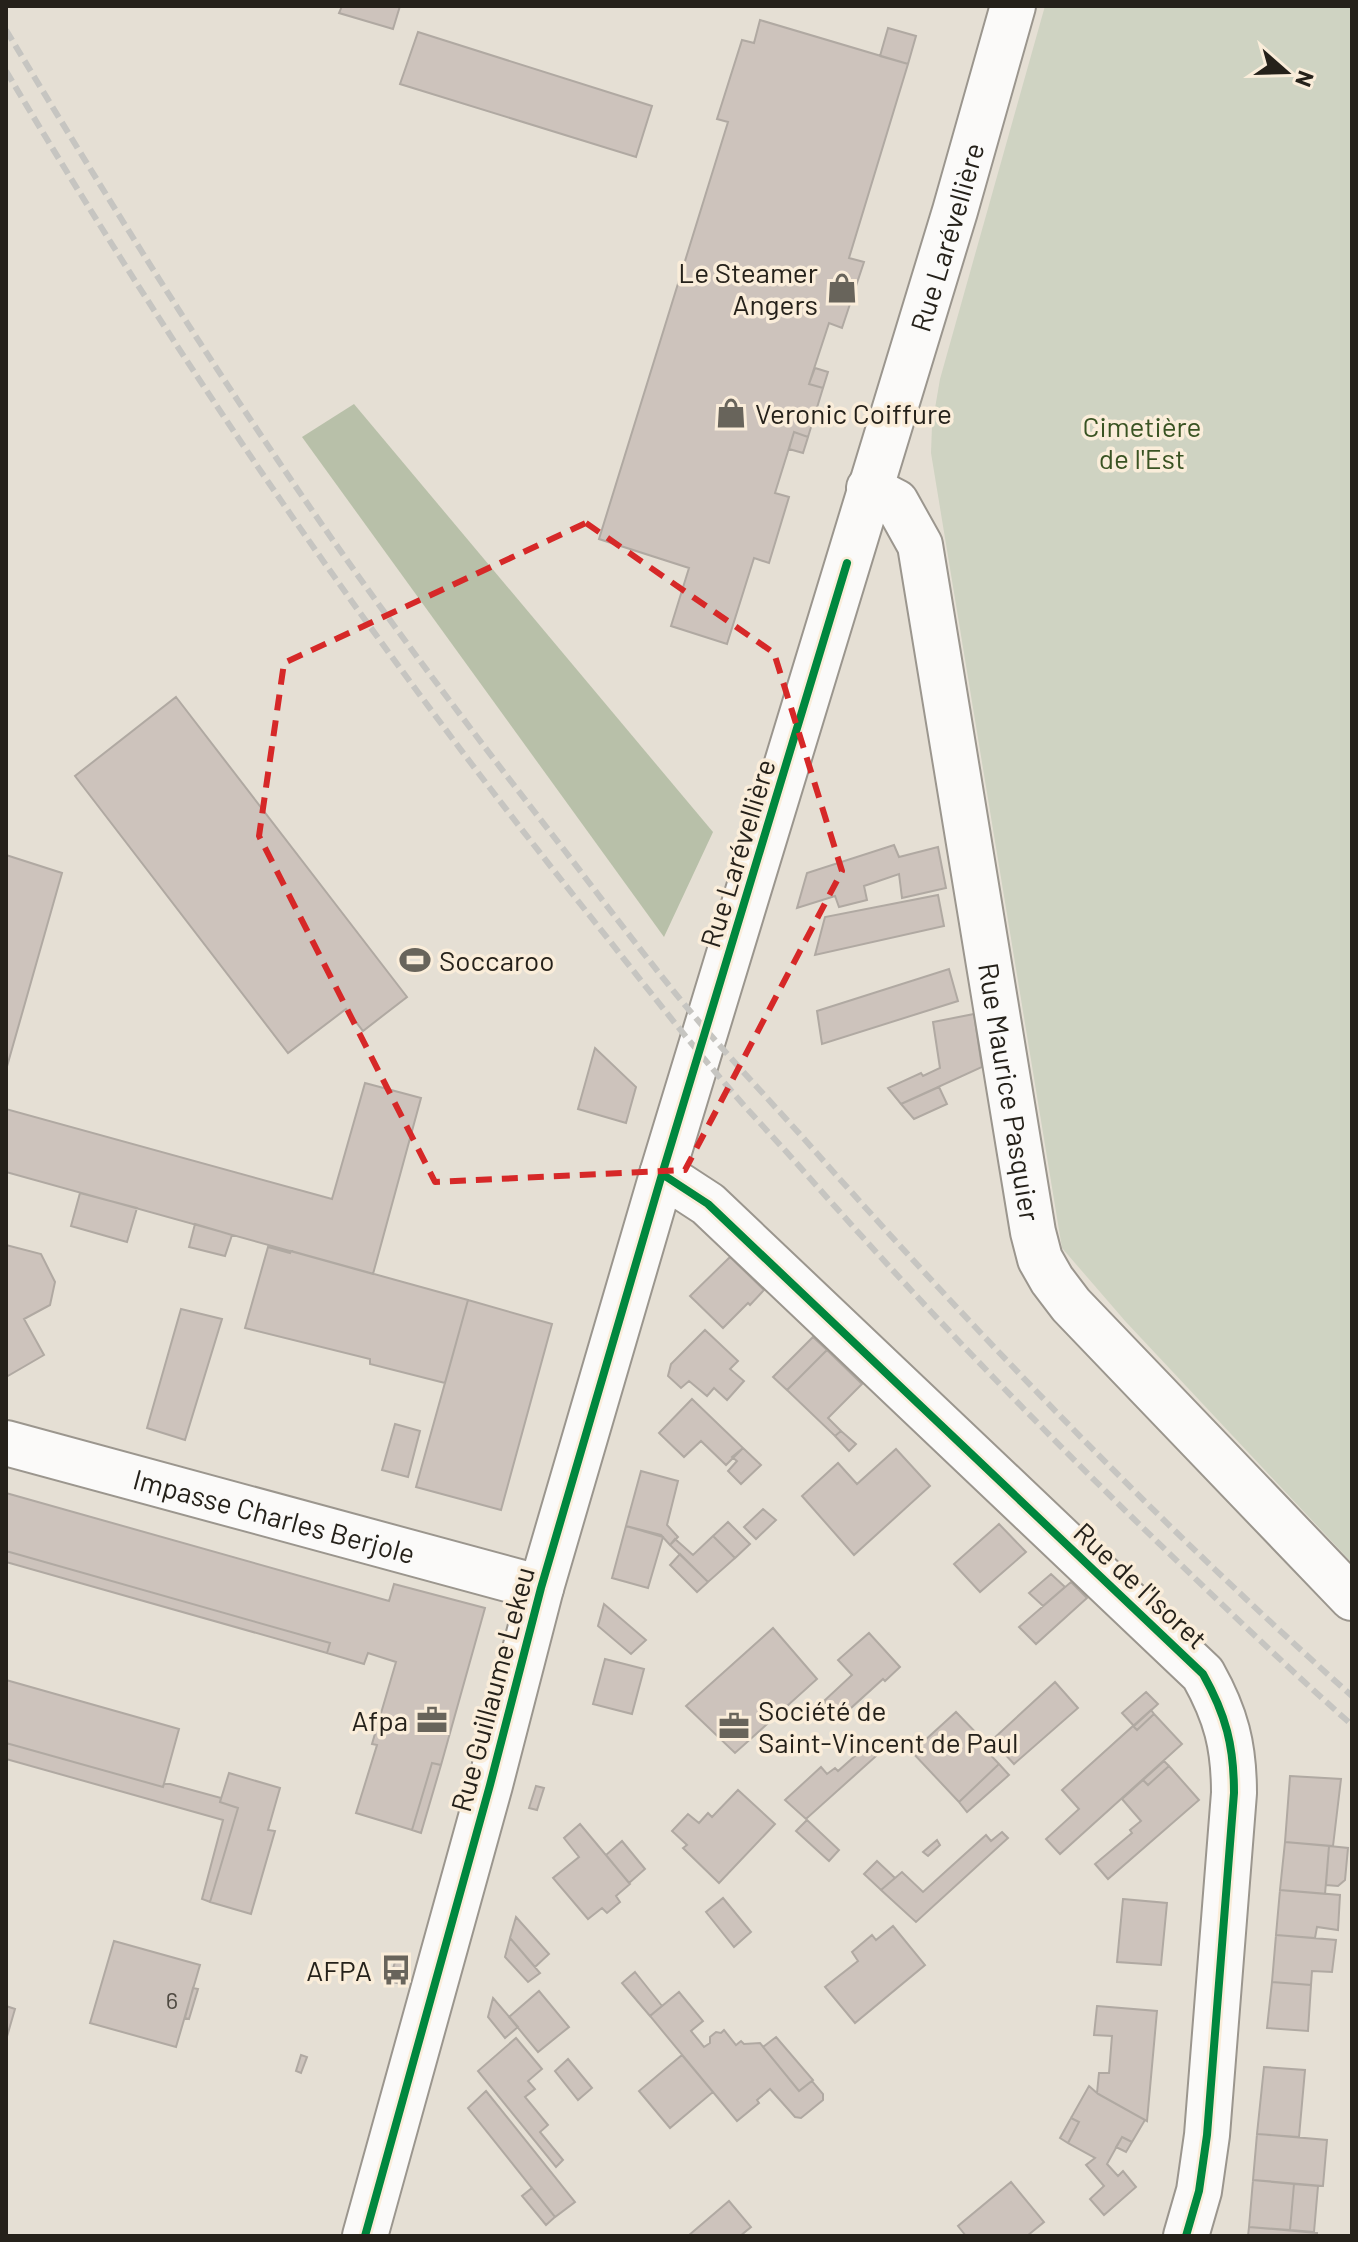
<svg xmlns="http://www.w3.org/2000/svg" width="1358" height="2242" viewBox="0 0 1358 2242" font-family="Barlow,sans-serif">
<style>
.green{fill:#cfd3c2}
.forest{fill:#b8c0a9}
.building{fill:#cdc3bc;stroke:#b0a9a2;stroke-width:2}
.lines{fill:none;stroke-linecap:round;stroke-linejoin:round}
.minor-casing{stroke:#9b968e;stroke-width:48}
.minor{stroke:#fbfaf9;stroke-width:44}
.rail{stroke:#c6c5c1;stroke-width:6;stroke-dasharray:12 6;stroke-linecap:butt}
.cycleway-casing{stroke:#faedda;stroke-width:13}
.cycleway{stroke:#00873e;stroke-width:8}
.marked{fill:none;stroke:#d62828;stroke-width:6;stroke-dasharray:16 10;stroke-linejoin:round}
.labels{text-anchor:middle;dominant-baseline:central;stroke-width:7;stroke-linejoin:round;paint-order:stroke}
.number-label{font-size:24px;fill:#4f4a42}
.street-label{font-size:28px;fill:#25211a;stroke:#faedda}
.poi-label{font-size:28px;fill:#25211a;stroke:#faedda;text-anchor:end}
.park-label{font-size:28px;fill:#395322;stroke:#faedda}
</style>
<rect width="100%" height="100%" fill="#e5dfd4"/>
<!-- green -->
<path class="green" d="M1045,6H1352V1563L1126,1322L1062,1248L931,453L932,426L940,379Z"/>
<!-- forest -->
<path class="forest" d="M354,404L713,832L664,937L302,437Z"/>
<!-- building -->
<path class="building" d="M342,6H400L393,29L339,13Z
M760,20L908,64L849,258L864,262L842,328L829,323L809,384L823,388L808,437L794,432L775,493L789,497L769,563L754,558L727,644L671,626L689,568L599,539L728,122L717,119L742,40L754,43Z
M888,28L916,36L908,64L880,56Z
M418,32L652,106L636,157L400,84Z
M815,368L828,372L823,388L809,384Z
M794,432L808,437L803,453L789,449Z
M176,697L407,997L363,1031L346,1009L288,1053L75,776Z
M894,845L899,857L938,847L946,888L902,898L899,874L864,886L867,900L839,907L835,896L797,908L807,873Z
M6,855L62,873L6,1070Z
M938,895L944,926L815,955L825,917Z
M949,969L958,1001L822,1044L817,1011Z
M974,1014L982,1067L901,1104L888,1088L921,1073L923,1076L940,1068L933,1022Z
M595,1048L636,1087L626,1123L578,1109Z
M365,1083L421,1098L373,1274L6,1172V1109L332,1199Z
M939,1087L947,1104L914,1119L901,1104Z
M80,1193L137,1208L127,1242L71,1226Z
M195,1224L232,1235L225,1256L189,1247Z
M6,1245L41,1254L55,1282L50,1305L24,1319L44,1355L6,1377Z
M268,1247L290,1253L291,1251L468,1300L445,1383L370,1364V1359L245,1328Z
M730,1257L764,1290L750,1305L748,1303L723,1328L690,1296Z
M468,1300L552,1324L501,1510L416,1487Z
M181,1309L222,1319L185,1440L147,1428Z
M705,1330L738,1361L730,1369L744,1381L727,1400L714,1388L707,1396L689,1381L681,1388L668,1376L671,1364Z
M813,1337L827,1350L787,1390L773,1377Z
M827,1350L862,1384L828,1418L841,1431L835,1436L787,1390Z
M692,1399L743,1448L726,1465L701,1441L684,1457L659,1433Z
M395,1424L420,1431L408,1477L382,1470Z
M841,1431L856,1444L849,1451L835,1436Z
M743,1448L761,1465L741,1484L728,1471L737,1461L732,1457Z
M896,1449L930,1486L854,1555L802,1496L838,1463L857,1484Z
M641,1471L678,1481L667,1525L678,1537L670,1545L661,1535L626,1526Z
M6,1493L389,1601L394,1584L485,1608L441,1765L432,1763L412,1830L356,1813L377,1745L372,1744L396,1662L368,1653L364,1664L327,1653L330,1643L6,1551Z
M763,1509L776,1520L756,1539L744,1527Z
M728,1522L750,1544L735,1558L713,1536Z
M999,1524L1026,1552L980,1592L954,1564Z
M626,1526L663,1537L648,1588L612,1578Z
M713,1536L735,1558L708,1582L670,1545L675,1539L693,1555Z
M6,1551L330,1643L327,1653L6,1562Z
M680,1554L708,1582L697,1592L670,1565Z
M1051,1574L1065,1587L1043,1606L1029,1593Z
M1071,1582L1087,1598L1036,1644L1019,1627Z
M604,1604L646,1640L631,1654L598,1626Z
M773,1628L817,1679L735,1753L686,1706Z
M869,1633L900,1667L885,1681L883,1679L840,1718L824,1701L852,1675L838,1660Z
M605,1659L644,1669L632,1714L593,1704Z
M6,1680L179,1729L163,1787L6,1743Z
M1055,1682L1078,1708L1014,1764L992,1740Z
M1146,1692L1158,1704L1134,1726L1122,1713Z
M1151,1710L1154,1714L1137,1730L1133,1726Z
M956,1712L984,1741L981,1745L999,1764L959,1802L912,1752Z
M1154,1714L1182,1744L1060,1854L1046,1839L1079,1809L1062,1790L1133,1726L1137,1730Z
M875,1738L885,1748L806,1819L785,1800L821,1767L827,1774L835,1768L838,1771Z
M6,1743L163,1787L164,1784H170L221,1798L220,1802L238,1808L210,1902L202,1899L223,1820L6,1759Z
M1164,1761L1169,1766L1148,1785L1143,1780Z
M432,1763L441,1765L421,1833L412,1830Z
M999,1764L1009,1775L967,1812L959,1802Z
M1169,1766L1199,1800L1108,1879L1095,1864L1132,1833L1130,1830L1141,1821L1122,1799L1143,1780L1148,1785Z
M229,1773L280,1788L268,1830L275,1831L251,1914L210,1902L238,1808L220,1802Z
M1290,1776L1341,1779L1333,1846L1285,1842Z
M536,1786L544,1788L537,1810L529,1808Z
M738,1790L775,1824L719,1883L683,1848L687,1845L672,1831L688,1814L699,1823L708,1813L712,1817Z
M807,1820L839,1850L829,1861L796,1831Z
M580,1824L630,1884L616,1896L620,1902L607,1913L602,1908L588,1919L553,1878L579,1857L564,1838Z
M1002,1832L1008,1838L916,1922L881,1890L902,1872L923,1892L986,1835L991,1841Z
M937,1840L940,1845L928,1856L923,1852Z
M622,1841L645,1869L629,1883L606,1855Z
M1285,1842L1329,1846L1325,1894L1280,1890Z
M1329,1846L1348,1848L1345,1880L1338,1886L1326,1885Z
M877,1861L895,1878L881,1890L864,1874Z
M1280,1890L1340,1895L1338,1930L1317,1927L1315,1938L1276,1935Z
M723,1898L751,1932L734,1947L706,1912Z
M1123,1899L1167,1903L1161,1965L1117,1962Z
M516,1917L549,1954L535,1967L510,1938Z
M893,1926L925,1965L855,2023L825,1987L858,1961L852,1952L872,1935L876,1940Z
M1276,1935L1336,1940L1332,1972L1312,1971L1311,1985L1272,1982Z
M510,1938L540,1973L528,1982L505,1957Z
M114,1941L200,1965L176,2047L90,2023Z
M396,1959L404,1961L397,1983L389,1981Z
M635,1972L662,2006L650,2016L622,1983Z
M1272,1982L1311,1985L1308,2031L1267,2028Z
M193,1988L198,1989L189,2019L185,2018Z
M539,1991L569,2027L538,2052L509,2017Z
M679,1992L703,2021L691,2031L704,2047L710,2043V2037L716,2032L721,2033L724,2030L736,2045L741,2041L744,2044L760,2043L799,2091L812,2081L823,2094V2100L801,2118L795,2117L770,2089L757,2100L759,2103L737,2121L650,2016Z
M493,1998L518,2027L505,2038L488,2017Z
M6,2006L15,2009L6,2040Z
M1097,2006L1157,2011L1147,2121L1097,2093L1099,2073H1109L1112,2036L1094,2035Z
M776,2037L813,2080L799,2091L763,2047Z
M516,2038L542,2069L528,2081L535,2089L525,2097L548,2125L540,2132L563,2160L556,2167L478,2071Z
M301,2055L307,2057L301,2073L296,2071Z
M682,2055L713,2092L670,2128L639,2091Z
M568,2059L592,2088L578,2100L555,2071Z
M1264,2067L1305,2070L1299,2137L1257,2134Z
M1089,2086L1098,2094L1145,2120L1132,2142L1122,2137L1107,2164L1118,2176L1123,2171L1136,2187L1104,2215L1090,2199L1104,2186L1086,2165L1095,2158L1068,2143L1079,2122L1071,2118Z
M486,2091L575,2202L555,2217L468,2108Z
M1071,2118L1079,2122L1068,2143L1060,2138Z
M1257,2134L1327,2140L1323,2186L1253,2180Z
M1122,2137L1132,2142L1126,2152L1116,2147Z
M1253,2180L1294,2184L1290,2230L1249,2227Z
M1011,2182L1044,2222L1027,2236H966L958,2226Z
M1294,2184L1318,2186L1314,2232L1290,2230Z
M532,2188L555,2217L546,2225L522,2196Z
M729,2201L751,2227L740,2236H688Z
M1249,2227L1317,2233V2236H1248Z"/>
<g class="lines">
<!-- minor casing -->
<g class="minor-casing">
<g id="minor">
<path id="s1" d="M869,488L896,502L920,545L1033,1232L1040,1259L1052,1280L1071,1305L1352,1598"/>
<path d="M662,1174L708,1204L1203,1674C1226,1715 1234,1746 1234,1793L1207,2135L1199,2191L1186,2236"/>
<path id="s2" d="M6,1443L541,1588"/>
<path id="s3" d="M365,2236L490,1785L541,1588L663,1171L955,211L1013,6"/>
</g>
</g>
<!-- minor -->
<use href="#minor" class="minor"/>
<!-- rail -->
<path class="rail" d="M6,30C93,175 182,319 277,459C368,594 465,723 565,851C600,897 635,943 671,988C716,1044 766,1096 814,1150C983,1341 1161,1526 1352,1696
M6,71C181,366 372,643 586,911C633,970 679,1030 728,1087C751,1114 776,1140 800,1167C909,1291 1022,1410 1141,1526C1210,1593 1280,1661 1352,1725"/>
<!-- cycleway casing -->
<g class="cycleway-casing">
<path id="cycleway" d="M662,1174L708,1204L1203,1674C1226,1715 1234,1746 1234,1793L1207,2135L1199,2191L1186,2236
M365,2236L490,1785L541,1588L663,1171L847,563"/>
</g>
<!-- cycleway -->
<use href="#cycleway" class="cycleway"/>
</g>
<!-- marked area -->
<path class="marked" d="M586,523L774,653L842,871L685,1170L435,1182L259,836L284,663Z"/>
<!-- icons -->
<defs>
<g id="shop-bare" transform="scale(2.4)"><path d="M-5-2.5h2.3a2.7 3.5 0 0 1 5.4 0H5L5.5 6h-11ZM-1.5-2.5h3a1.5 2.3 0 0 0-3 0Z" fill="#68645b" stroke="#faedda" stroke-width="2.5" paint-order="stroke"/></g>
<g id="stadium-bare" transform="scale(2.4)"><path d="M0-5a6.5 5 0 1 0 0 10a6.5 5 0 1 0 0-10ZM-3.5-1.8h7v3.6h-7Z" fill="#68645b" stroke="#faedda" stroke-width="2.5" paint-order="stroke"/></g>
<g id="office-bare" transform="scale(2.4)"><path d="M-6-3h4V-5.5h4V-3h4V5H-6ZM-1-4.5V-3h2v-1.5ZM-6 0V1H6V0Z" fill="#68645b" stroke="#faedda" stroke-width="2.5" paint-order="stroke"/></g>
<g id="bus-bare" transform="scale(2.4)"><path d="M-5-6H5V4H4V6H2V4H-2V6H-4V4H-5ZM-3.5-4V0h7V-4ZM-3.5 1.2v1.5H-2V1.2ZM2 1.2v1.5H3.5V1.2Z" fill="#68645b" stroke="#faedda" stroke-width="2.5" paint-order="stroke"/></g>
</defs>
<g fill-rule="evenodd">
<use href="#shop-bare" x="842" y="288"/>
<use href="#shop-bare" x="731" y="413"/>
<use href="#stadium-bare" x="415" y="960"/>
<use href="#office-bare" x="432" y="1720"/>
<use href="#office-bare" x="734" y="1726"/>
<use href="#bus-bare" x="396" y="1970"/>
</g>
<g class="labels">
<!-- number labels -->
<g class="number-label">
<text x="172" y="1999">6</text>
</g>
<!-- street labels -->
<g class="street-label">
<text stroke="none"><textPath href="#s3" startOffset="2082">Rue Larévellière</textPath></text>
<text transform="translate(737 853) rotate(-73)">Rue Larévellière</text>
<text stroke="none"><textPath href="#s1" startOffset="634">Rue Maurice Pasquier</textPath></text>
<text stroke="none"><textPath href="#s2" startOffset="278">Impasse Charles Berjole</textPath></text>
<text transform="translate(1141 1585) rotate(43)">Rue de l'Isoret</text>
<text transform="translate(492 1689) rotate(-75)">Rue Guillaume Lekeu</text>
</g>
<!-- poi labels -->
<g class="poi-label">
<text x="818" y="272">Le Steamer<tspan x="818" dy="32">Angers</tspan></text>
<text x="755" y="413" text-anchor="start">Veronic Coiffure</text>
<text x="439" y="960" text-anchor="start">Soccaroo</text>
<text x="758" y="1710" text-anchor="start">Société de<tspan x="758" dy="32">Saint-Vincent de Paul</tspan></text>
<text x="408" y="1720">Afpa</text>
<text x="372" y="1970">AFPA</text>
</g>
<!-- park labels -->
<g class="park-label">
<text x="1142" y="426">Cimetière<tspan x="1142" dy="32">de l'Est</tspan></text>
</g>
</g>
<!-- border -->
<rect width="1358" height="2242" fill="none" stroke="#25211a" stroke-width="16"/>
<!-- north arrow -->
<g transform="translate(1286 72) rotate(110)" stroke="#faedda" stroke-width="6" paint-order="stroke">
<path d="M0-6L14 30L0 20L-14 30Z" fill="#25211a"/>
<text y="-12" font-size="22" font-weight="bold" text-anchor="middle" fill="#25211a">N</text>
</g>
</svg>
